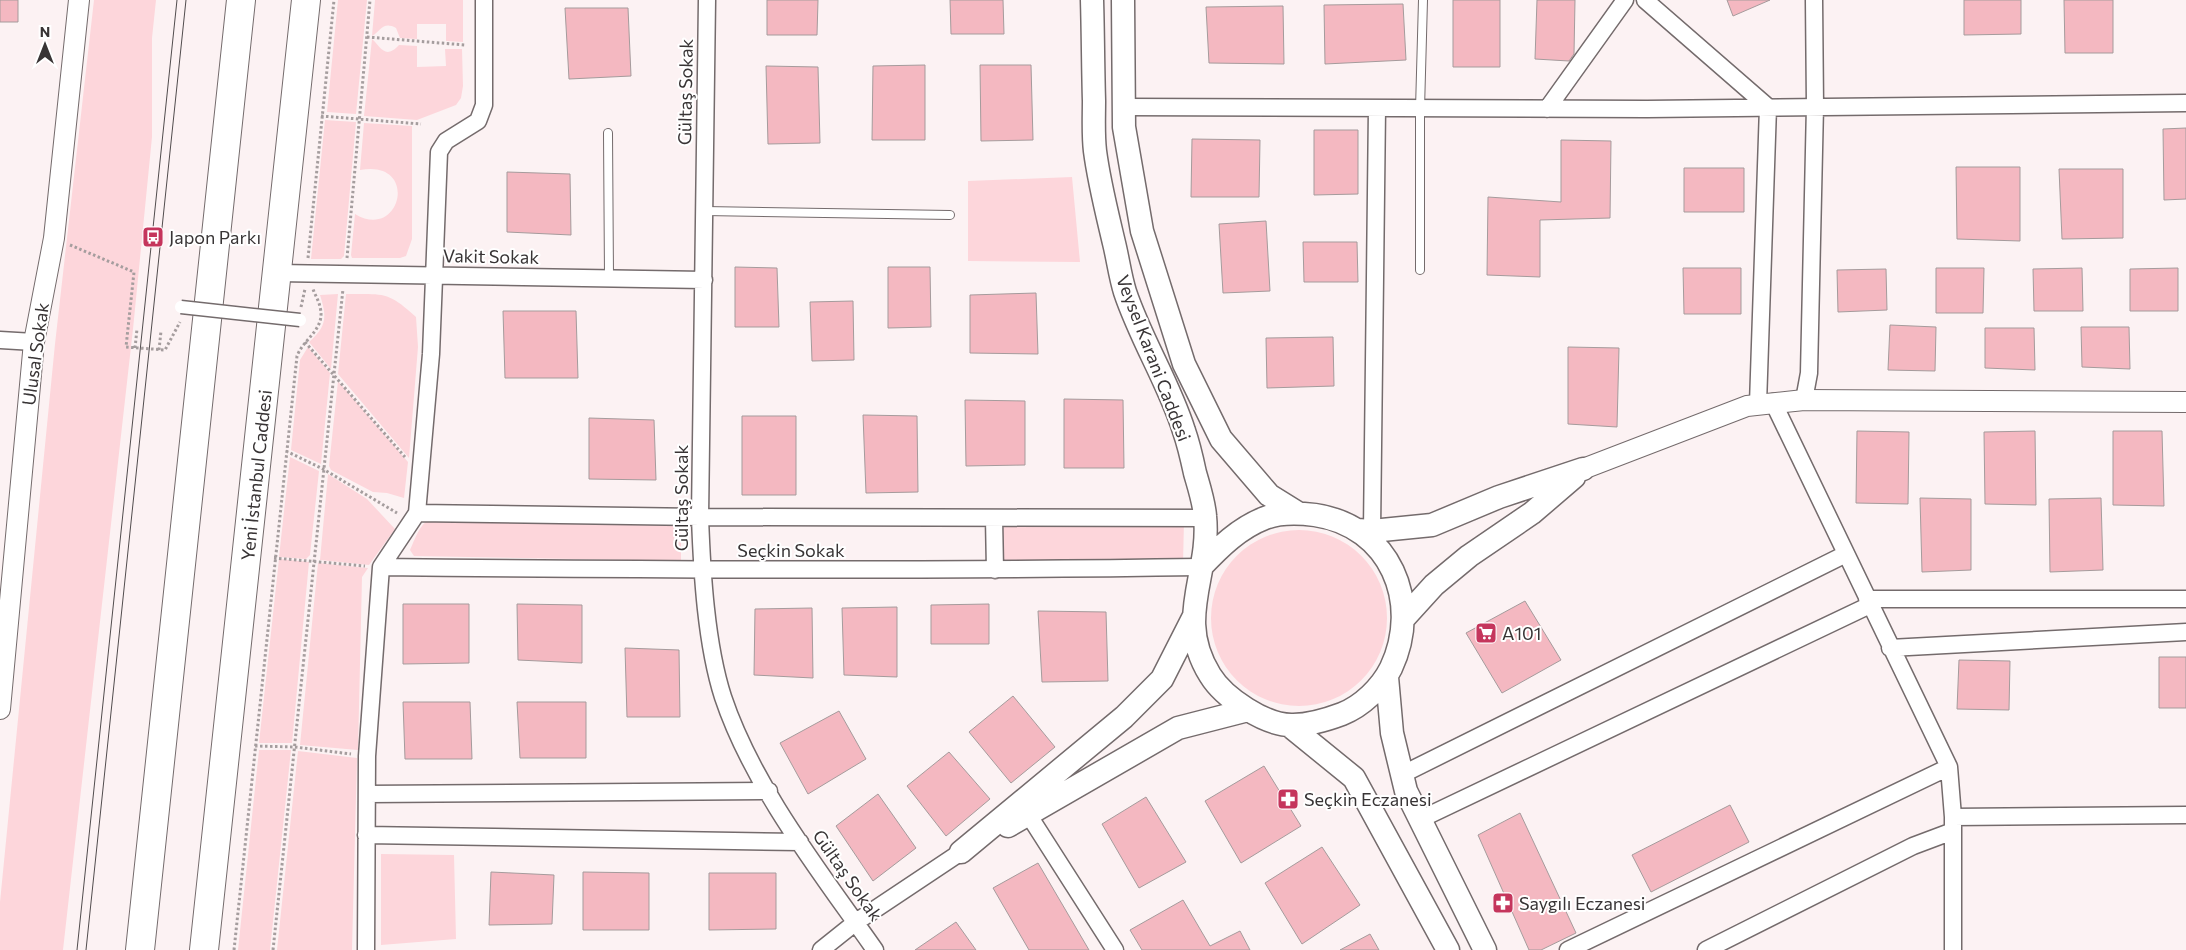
<svg xmlns="http://www.w3.org/2000/svg" width="2186" height="950" viewBox="0 0 2186 950" font-family="Commissioner,sans-serif">
<style>
.green{fill:#fdd6db}
.building{fill:#f4b8c1;stroke:#a59b9c}
.lines{fill:none;stroke-linecap:round;stroke-linejoin:round}
.service-casing{stroke:#746b6c;stroke-width:10}
.minor-casing{stroke:#746b6c;stroke-width:19}
.tertiary-casing{stroke:#746b6c;stroke-width:22}
.secondary-casing{stroke:#746b6c;stroke-width:25}
.trunk-casing{stroke:#746b6c;stroke-width:30}
.path{stroke:#a59d9e;stroke-width:3;stroke-dasharray:2.5 2.5;stroke-linecap:butt}
.service{stroke:#fff;stroke-width:8}
.minor{stroke:#fff;stroke-width:16}
.tertiary{stroke:#fff;stroke-width:20}
.secondary{stroke:#fff;stroke-width:22}
.trunk{stroke:#fff;stroke-width:28}
.tram{stroke:#514c4d;stroke-width:1}
.pedestrian-bridge-casing{stroke:#746b6c;stroke-width:15;stroke-linecap:butt}
.pedestrian-bridge{stroke:#fff;stroke-width:12}
.labels{text-anchor:middle;dominant-baseline:central;stroke-width:4;stroke-linejoin:round;paint-order:stroke}
.street-label{font-size:18px;fill:#383435;stroke:#fff}
.poi-label{font-size:18px;fill:#383435;stroke:#fff;text-anchor:start}
</style>
<rect width="100%" height="100%" fill="#fcf2f3"/>
<!-- green -->
<path class="green" d="M94,0H156L152,38V137L133,329L63,950H0V902L55,344Z
M338,0H367L356,114L327,112Z
M375,0H463V42L446,41V24H417V39L400,38L396,28C383,21 381,31 372,36Z
M372,39C381,47 385,60 399,45L417,46V67L446,66L445,49H462L463,86L461,98L456,105L417,120L364,116Z
M325,120L356,122L344,256L341,259H311Z
M364,123L412,126V239L406,256L400,258H352L351,255L355,214C401,242 420,159 360,170Z
M1072,177L1080,262L968,261V181Z
M338,294L331,369L309,342C327,326 327,317 320,295Z
M346,294C384,294 388,291 416,317L418,347L409,458L338,374Z
M308,347L330,373L321,464L291,450L300,360Z
M338,381L408,462L404,498L387,493L373,492L331,470L329,466Z
M290,457L319,471L310,555L306,559L279,557Z
M328,474L367,499L395,529L369,565L320,560Z
M430,519L681,521V561L414,556L410,550C415,539 419,525 430,519Z
M1184,521L1183,564L1003,562V523Z
M1211 618a88 88 0 1 1 176 0a88 88 0 1 1-176 0Z
M279,559L309,562L292,743H259Z
M318,563L368,568L362,577L358,750L300,745Z
M259,750H291L270,950H238Z
M298,751L357,758L352,950H277Z
M381,854L454,855L456,939L381,945Z"/>
<!-- building -->
<path class="building" d="M0,0H18V22H0Z
M767,0H818L817,35H767Z
M950,0H1003L1004,34H951Z
M1453,0H1500V67H1453Z
M1537,0H1575L1574,54L1569,61L1535,59Z
M1727,0H1770L1733,16Z
M1964,0H2021V34L1964,35Z
M2064,0H2113V53H2065Z
M1403,4L1406,60L1325,64L1324,5Z
M1283,6L1284,64L1209,63L1206,7Z
M565,8H628L631,76L569,79Z
M925,65V140H872L873,66Z
M980,65H1031L1033,140L981,141Z
M766,66L818,67L820,143L768,144Z
M2186,128V199L2164,200L2163,129Z
M1314,130H1358V194L1314,195Z
M1192,139L1260,140L1259,197H1191Z
M1561,140L1611,141L1610,218L1540,220V277L1487,275L1488,197L1561,202Z
M1956,167H2020V241L1957,239Z
M1684,168H1744V212H1684Z
M2059,169H2123V238L2062,239Z
M507,172L570,174L571,235L507,232Z
M1266,221L1270,291L1223,293L1219,224Z
M1303,242H1357L1358,282H1304Z
M735,267L777,268L779,327H735Z
M888,267H930L931,327L888,328Z
M1683,268H1741V314H1684Z
M1936,268H1984L1983,313H1936Z
M2082,268L2083,311H2034L2033,269Z
M2178,268V311H2130V269Z
M1886,269L1887,310L1838,312L1837,270Z
M1036,293L1038,354L970,353V295Z
M853,301L854,360L812,361L810,302Z
M503,311H576L578,378H505Z
M1890,325L1936,327L1935,371L1888,370Z
M2081,327H2129L2130,369L2082,367Z
M1985,328H2034L2035,370L1985,368Z
M1333,337L1334,386L1267,388L1266,338Z
M1568,347L1619,348L1617,427L1568,424Z
M1064,399L1123,400L1124,468H1064Z
M965,400L1025,401V465L966,466Z
M863,415L917,416L918,492L866,493Z
M742,416H796V495H742Z
M589,418L654,420L656,480L589,479Z
M1857,431L1909,432L1908,504L1856,503Z
M2035,431L2036,505L1985,504L1984,432Z
M2113,431H2162L2164,506L2113,505Z
M1920,498L1971,499V570L1922,572Z
M2101,498L2103,570L2050,572L2049,499Z
M1525,601L1561,660L1502,693L1466,633Z
M403,604H469V663L403,664Z
M517,604L582,605V663L518,660Z
M989,604V644H931V605Z
M897,607V677L844,675L842,608Z
M812,608L813,678L754,675L755,609Z
M1038,611L1106,612L1108,681L1042,682Z
M625,648L679,650L680,717H627Z
M2159,657H2186V708H2159Z
M1959,660L2010,661L2009,710L1957,709Z
M1013,696L1055,747L1011,783L969,732Z
M403,702H470L472,759H405Z
M517,702H586V758H520Z
M839,711L866,759L808,794L780,743Z
M949,752L990,799L946,836L907,786Z
M1264,766L1301,826L1241,863L1205,801Z
M878,794L916,848L873,881L836,826Z
M1146,797L1186,862L1139,888L1102,824Z
M1730,805L1749,842L1651,892L1632,855Z
M1520,813L1576,933L1541,950H1529L1478,835Z
M1322,847L1360,905L1302,944L1265,883Z
M1038,863L1089,950H1029L993,888Z
M491,872L554,875L552,924L489,925Z
M583,872L649,873V930H583Z
M709,873H776V929L709,930Z
M1183,900L1210,946L1240,931L1250,950H1142L1130,930Z
M956,922L976,950H915Z
M1370,934L1379,950H1340Z"/>
<g class="lines">
<!-- service casing -->
<g class="service-casing">
<path id="service" d="M608,133L609,277
M704,211L950,215
M1420,270V109L1423,0"/>
</g>
<!-- minor casing -->
<g class="minor-casing">
<path id="minor" d="M707,0L700,517C702,573 706,644 723,697C753,787 821,873 875,950
M1645,0L1768,107L1758,404
M1124,107L1647,109L2186,103
M1547,109L1625,0
M278,273L704,280
M0,340L34,342
M1804,400L1809,373L1815,106L1814,0
M1773,402L1949,767L1953,817V950
M417,513L700,517L1206,518
M994,518L995,570
M1372,531L1377,108
M381,567C654,570 928,571 1201,567
M1867,599H2186
M1890,648L2186,632
M1401,775L1846,554
M367,794L769,791
M1028,814L1115,950
M1953,817L2186,815
M1421,819L1870,605
M366,835L800,842
M366,950L367,756L381,567L417,513L431,354L439,152L446,141L478,121L484,105V0
M821,950L856,922L961,852
M1568,950L1949,767
M1706,950L1913,846L1953,831"/>
</g>
<!-- tertiary casing -->
<g class="tertiary-casing">
<path id="tertiary" d="M1583,469L1747,406L1804,400L2186,402
M0,709L34,342L54,238L79,0"/>
</g>
<!-- secondary casing -->
<g class="secondary-casing">
<path id="secondary" d="M1092,0C1093,34 1093,67 1094,101C1094,117 1093,134 1095,151C1099,182 1107,213 1114,243C1118,259 1120,276 1125,292C1141,340 1169,383 1184,431C1189,445 1192,459 1195,473C1199,487 1204,502 1205,516C1211,575 1174,617 1210,675C1224,698 1266,726 1293,725C1310,725 1326,720 1342,714C1362,706 1381,688 1391,668C1422,602 1390,526 1315,515C1299,513 1281,512 1265,518C1239,528 1220,547 1201,567
M1123,0L1124,127L1142,231L1184,364L1221,439L1269,495L1298,513
M1357,530L1372,531L1432,525L1499,497L1583,469
M1404,618L1434,585L1469,556L1532,513L1574,477
M1387,677L1392,733L1406,791L1485,950
M1290,726L1354,778L1448,950
M1008,826L1178,728L1248,710
M961,852L1124,717L1162,679L1193,618"/>
</g>
<!-- trunk casing -->
<g class="trunk-casing">
<path id="trunk" d="M140,950L241,0
M204,950L306,0"/>
</g>
<!-- path -->
<path class="path" d="M367,37L465,45
M321,116L421,124
M70,245L134,272L126,347L165,350L180,322
M308,258L334,0
M347,258L370,0
M301,307L305,289
M305,342L405,457
M135,348L137,329
M159,350L161,331
M286,451L323,469L397,513
M274,558L365,566
M255,746L295,747L351,754
M234,950L297,356C304,338 326,329 320,307C319,301 315,295 313,289
M273,950L343,289"/>
<!-- service -->
<use href="#service" class="service"/>
<!-- minor -->
<use href="#minor" class="minor"/>
<!-- tertiary -->
<use href="#tertiary" class="tertiary"/>
<!-- secondary -->
<use href="#secondary" class="secondary"/>
<!-- trunk -->
<use href="#trunk" class="trunk"/>
<!-- tram -->
<path class="tram" d="M77,950L177,0
M86,950L186,0"/>
<!-- pedestrian-bridge casing -->
<g class="pedestrian-bridge-casing">
<path id="pedestrian-bridge" d="M181,307L300,320"/>
</g>
<!-- pedestrian-bridge -->
<use href="#pedestrian-bridge" class="pedestrian-bridge"/>
</g>
<!-- icons -->
<defs>
<g id="bus-square" transform="scale(1.125)"><rect x="-9" y="-9" width="18" height="18" rx="4" fill="#c5355c" stroke="#fff"/><path d="M-5-6H5V4H4V6H2V4H-2V6H-4V4H-5ZM-3.5-4V0h7V-4ZM-3.5 1.2v1.5H-2V1.2ZM2 1.2v1.5H3.5V1.2Z" fill="#fff"/></g>
<g id="supermarket-square" transform="scale(1.125)"><rect x="-9" y="-9" width="18" height="18" rx="4" fill="#c5355c" stroke="#fff"/><path d="M-6-5.5h2.5l.6 2H6L4.5 2H-2.5L-4.4-4H-6ZM-1.5 3.2a1.3 1.3 0 1 0 .1 0ZM3 3.2a1.3 1.3 0 1 0 .1 0Z" fill="#fff"/></g>
<g id="pharmacy-square" transform="scale(1.125)"><rect x="-9" y="-9" width="18" height="18" rx="4" fill="#c5355c" stroke="#fff"/><path d="M-2-6h4v4h4v4h-4v4h-4v-4h-4v-4h4Z" fill="#fff"/></g>
</defs>
<g fill-rule="evenodd">
<use href="#bus-square" x="153" y="237"/>
<use href="#supermarket-square" x="1486" y="633"/>
<use href="#pharmacy-square" x="1288" y="799"/>
<use href="#pharmacy-square" x="1503" y="903"/>
</g>
<g class="labels">
<!-- street labels -->
<g class="street-label">
<text transform="translate(685 92) rotate(-89)">Gültaş Sokak</text>
<text transform="translate(491 256) rotate(1)">Vakit Sokak</text>
<text transform="translate(35 354) rotate(-82)">Ulusal Sokak</text>
<text transform="translate(1154 358) rotate(69)">Veysel Karani Caddesi</text>
<text transform="translate(256 475) rotate(-84)">Yeni İstanbul Caddesi</text>
<text transform="translate(681 498) rotate(-90)">Gültaş Sokak</text>
<text x="791" y="550">Seçkin Sokak</text>
<text transform="translate(848 875) rotate(55)">Gültaş Sokak</text>
</g>
<!-- poi labels -->
<g class="poi-label">
<text x="169" y="237">Japon Parkı</text>
<text x="1502" y="633">A101</text>
<text x="1304" y="799">Seçkin Eczanesi</text>
<text x="1519" y="903">Saygılı Eczanesi</text>
</g>
</g>
<!-- north arrow -->
<g transform="translate(45 45)" stroke="#ffffff" stroke-width="4" paint-order="stroke">
<path d="M0-4L9 19L0 12L-9 19Z" fill="#383435"/>
<text y="-8" font-size="14" font-weight="bold" text-anchor="middle" fill="#383435">N</text>
</g>
</svg>
